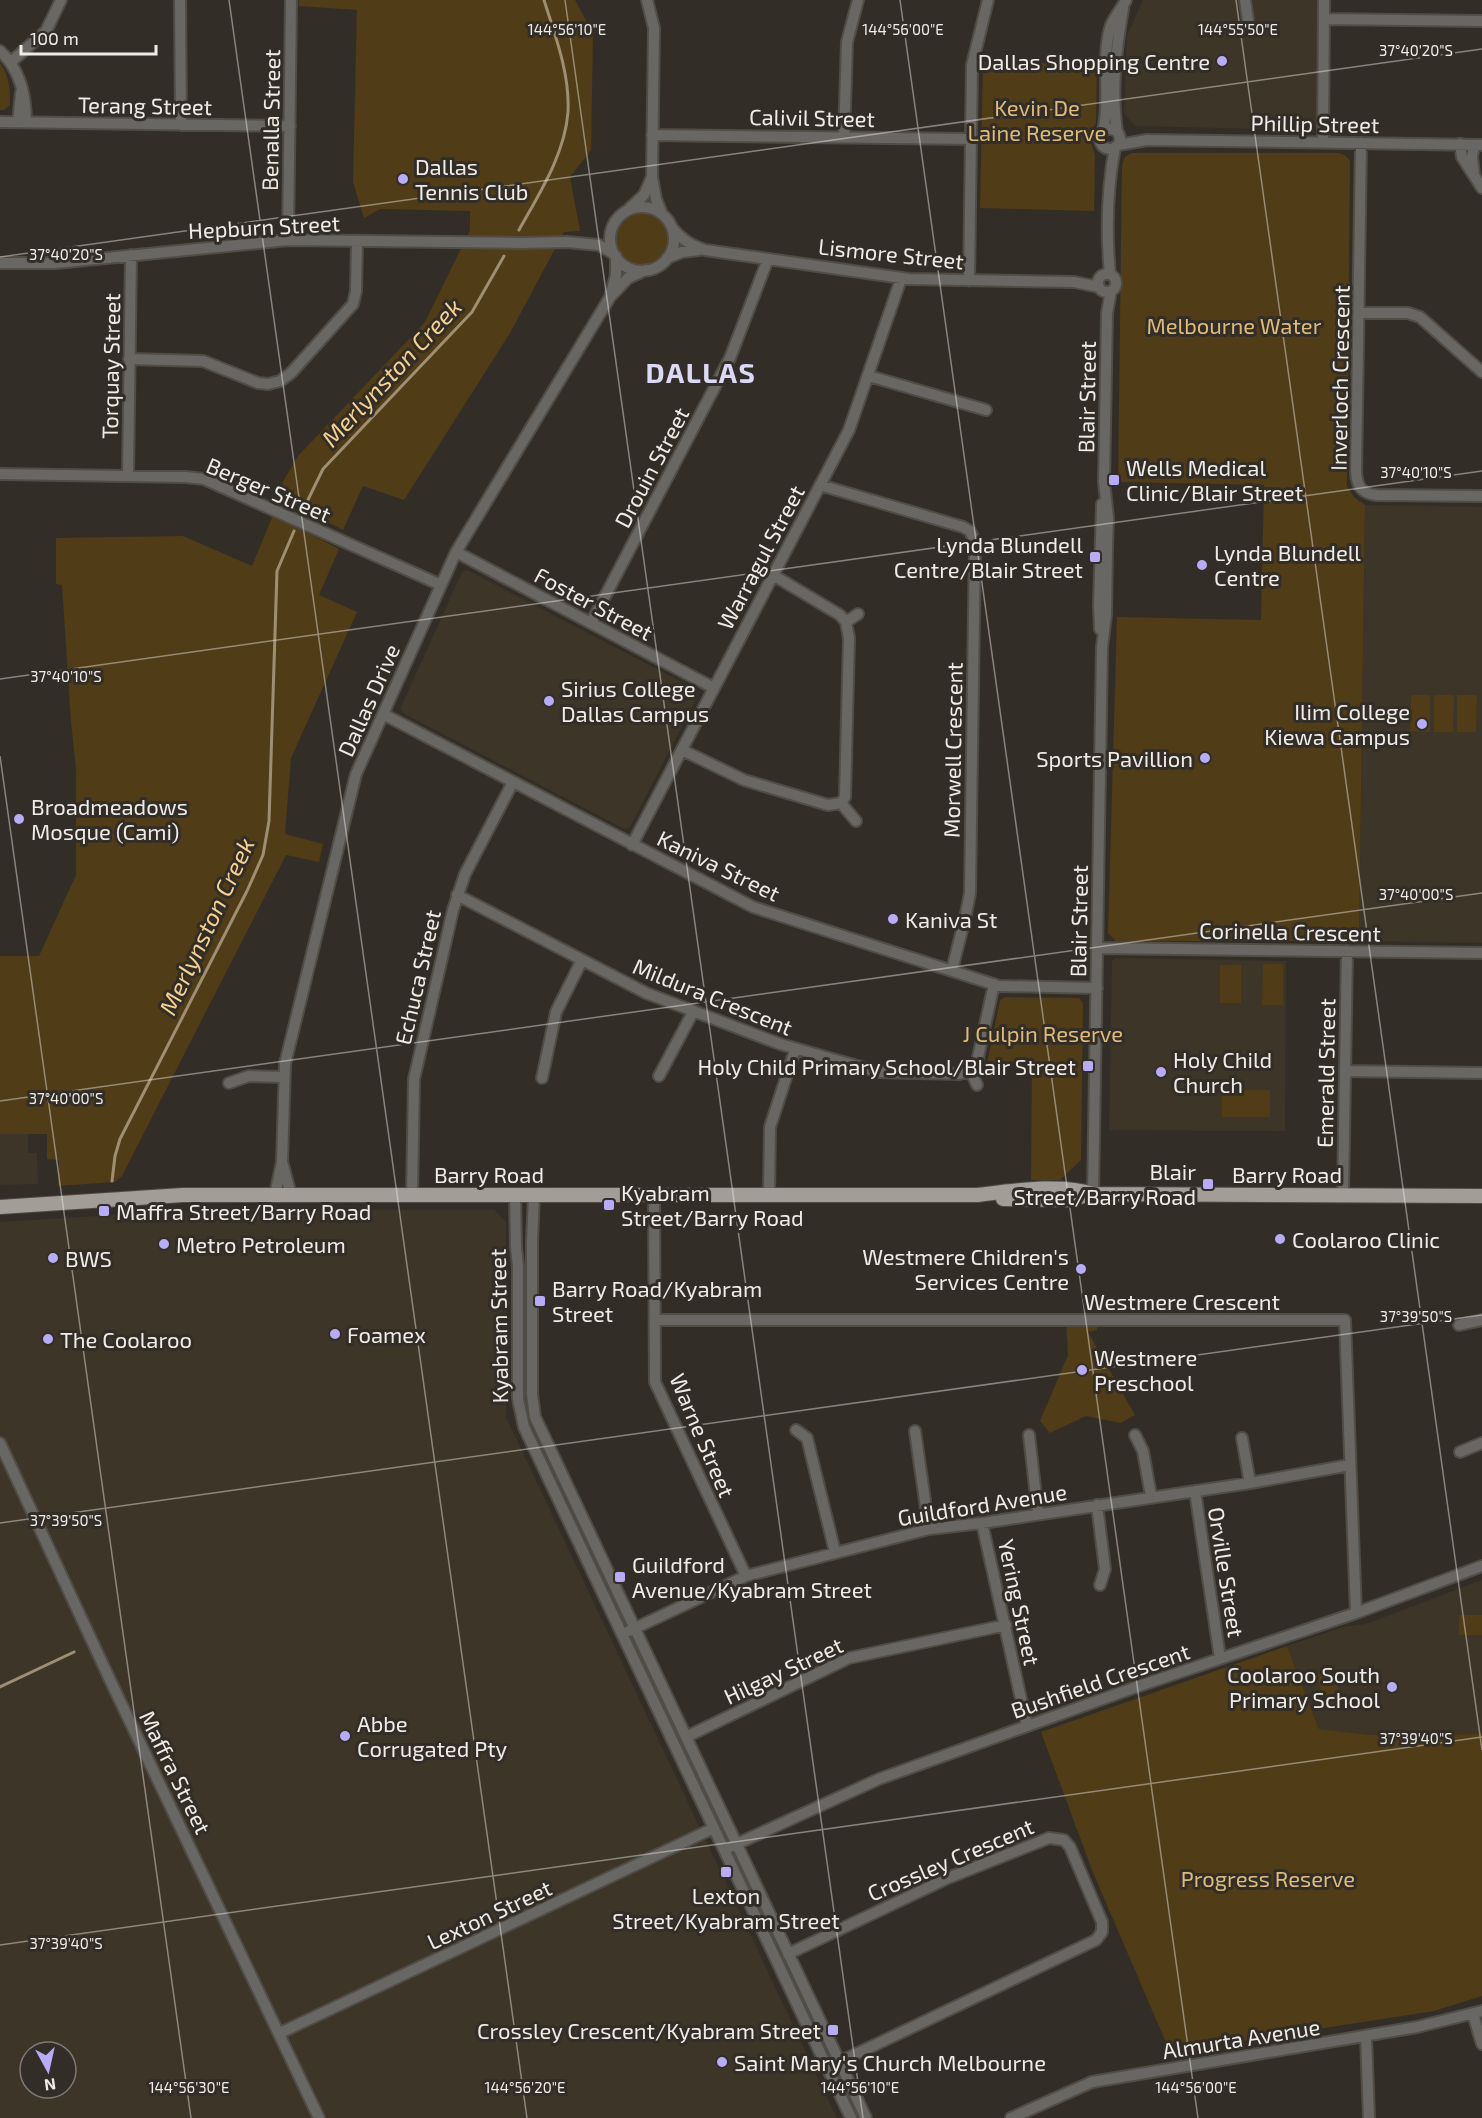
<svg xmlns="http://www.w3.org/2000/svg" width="1482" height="2118" viewBox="0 0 1482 2118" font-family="'Exo 2',sans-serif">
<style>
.built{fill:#3c3528;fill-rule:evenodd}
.green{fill:#503c16}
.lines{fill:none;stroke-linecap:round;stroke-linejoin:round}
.stream{stroke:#9f8f72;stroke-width:3}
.minor-casing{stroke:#504c46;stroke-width:14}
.major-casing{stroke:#504c46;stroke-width:16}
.minor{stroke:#696763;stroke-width:10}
.major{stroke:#a29e97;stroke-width:14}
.ticks{fill:none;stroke:#efece8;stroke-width:1.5;stroke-opacity:0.45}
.poi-dot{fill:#b8abf7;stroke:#322e27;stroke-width:2}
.labels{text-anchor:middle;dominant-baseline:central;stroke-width:6;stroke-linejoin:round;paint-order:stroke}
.poi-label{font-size:22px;fill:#efece8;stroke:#322e27;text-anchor:start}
.street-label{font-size:22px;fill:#efece8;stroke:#322e27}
.park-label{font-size:22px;fill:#dfbb7a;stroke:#322e27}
.water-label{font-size:24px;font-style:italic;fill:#f6d190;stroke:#322e27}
.district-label{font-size:28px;font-weight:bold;letter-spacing:1.5px;fill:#dcd9f6;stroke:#322e27}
.ticks-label{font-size:15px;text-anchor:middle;fill:#efece8;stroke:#322e27;stroke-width:6;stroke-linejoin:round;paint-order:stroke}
</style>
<rect width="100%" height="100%" fill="#322e27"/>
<!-- built -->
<path class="built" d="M1143,0H1319L1320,122L1310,130L1135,126L1124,113L1127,36Z
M1365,505L1482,507V943L1359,941Z
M467,570L697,690L698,695L630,827L624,829L403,713L401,707L462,572Z
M1115,958L1286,961L1285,1131L1109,1130L1112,961Z
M0,1134H28V1153H37L38,1184L0,1185Z
M207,1209L494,1210L506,1222V1417L837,2118H0V1222ZM30,2052H66V2088H30Z
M1482,1580V1734L1371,1735L1319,1729L1287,1646L1343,1627L1366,1624Z"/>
<!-- green -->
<path class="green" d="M299,0H575L593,33L591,150L570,177L580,231L564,232L510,333L404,500L363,486L343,530L275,495L298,456L425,322L470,230V211L380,209L364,218L353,182L357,10L299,6Z
M983,62L1097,64L1096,123L1091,130L1090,139L1095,155L1094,211L980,208Z
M0,63C10,76 10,90 10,105L4,110H0Z
M1131,153H1339L1346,156L1350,161L1347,486L1354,497L1365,505L1359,941H1116L1108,933L1117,617L1261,620L1264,485L1118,482L1122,165L1125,157Z
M614 238a28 28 0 1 1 56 0a28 28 0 1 1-56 0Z
M273,515L339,549L319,595L357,612L291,758L285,834L323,844L319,862L286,855L122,1176L115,1182L58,1186L59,1160L47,1159V1134H0V956H39L76,875V770L71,722L62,585L56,584V538L183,536L252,566Z
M1411,695H1430V732L1410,731Z
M1434,695H1454L1453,732H1434Z
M1457,695H1477L1476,732H1457Z
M1263,964H1283V1005H1262Z
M1220,965H1241V1003H1220Z
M1005,997L1079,998L1083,1003L1081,1160L1060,1180H1031L1032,1067L987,1064L1000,1000Z
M1222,1090H1270V1117H1222Z
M1066,1322H1097V1330L1088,1332L1135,1415L1121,1423L1086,1416L1050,1433L1040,1421L1068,1355Z
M1459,1615H1482V1635H1459Z
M1287,1646L1319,1729L1371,1735L1482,1734V1996L1434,2011L1170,2052L1092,1870L1041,1732Z
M1334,1670L1342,1705L1325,1709L1317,1674Z"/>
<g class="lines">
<!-- stream -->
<path class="stream" d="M519,230C539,194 565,154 568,112C570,74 555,35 544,0
M303,510L323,469L472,312L504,256
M112,1181L115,1156L120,1139L247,891L263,855L269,821L277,571L294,531
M0,1687L74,1652"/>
<!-- minor casing -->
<g class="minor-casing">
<path id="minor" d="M180,0L181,125
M647,0L654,28L652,177L656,199L662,214
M1245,0L1248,20
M1324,19L1482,21
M0,51C21,70 26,96 26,122
M11,62L46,31L61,0
M0,122L290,126
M18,122L21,93
M1100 139a10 10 0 1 1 20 0a10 10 0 1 1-20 0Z
M1103,131C1111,97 1101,62 1110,28C1113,18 1121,10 1126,0
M1117,131C1111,91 1116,49 1123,9
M652,135L971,139
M844,137L847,42L858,0
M1323,142L1324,0
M1361,143L1356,472C1357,486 1361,493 1376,495L1482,496
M1460,144L1462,157L1482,188
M1118,145L1147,140L1482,145
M1474,174L1472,157L1474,145
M610 239a32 32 0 1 1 64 0a32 32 0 1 1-64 0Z
M630,208L644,195L652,177
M672,228C682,240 691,245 705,250L909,279L1074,282L1099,287
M288,240L291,0
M667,258L682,252L699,250
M0,263H56L288,240L521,243L567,242L599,245L614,254
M1110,274C1106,232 1107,189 1115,147
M1098 283a9 9 0 1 1 18 0a9 9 0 1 1-18 0Z
M969,281L972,65L988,0
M611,293L616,275V256
M1359,313H1408L1420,317L1482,372
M129,359L203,361L258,383L268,384L280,381L291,373L353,304L356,291L357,241
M869,376L986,410
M0,474L186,477L204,479L441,585
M128,476L131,255
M820,485L963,527L970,531L975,542L970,893L966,914L952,970
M456,552L714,688
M846,622L858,614
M591,623L730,358L768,259
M1100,629L1099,606L1102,504
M383,714L753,907L999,986L1097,988
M682,750L744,780L828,805L841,803L845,797L849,638L846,622L840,615L773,575
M841,803L856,821
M632,845L849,430L901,279
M457,895L646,993L780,1044L878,1072L959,1074L971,1071L977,1062L994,984
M1098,948L1482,953
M971,1071L977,1085
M1345,1071L1482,1073
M659,1076L693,1012
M542,1078L556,1012L582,960
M229,1083L249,1076L283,1077
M283,1165L291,1195
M1093,1194L1102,647L1106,615L1107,548L1108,518L1104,482L1107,313L1111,291
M275,1195L282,1162L285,1064L356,774L456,552L610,297L628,278L646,270
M412,1195L414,1079L453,910L465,874L513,782
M515,1195L516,1247L518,1266V1399L524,1427L851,2118
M534,1195L532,1242V1394L535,1417L866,2118
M654,1195L655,1382L746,1576
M769,1195L770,1127L795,1050
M1343,1196L1347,951
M655,1320H1345L1356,1613
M1459,1325L1482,1320
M796,1430L807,1438L835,1552
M915,1431L929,1529
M1029,1435L1038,1514
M1135,1435L1143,1451L1151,1496
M1242,1438L1250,1483
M0,1443L111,1682L319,2118
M1460,1452L1482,1443
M1195,1491L1220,1658
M1097,1505L1105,1569L1100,1585
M982,1523L1027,1726
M629,1631L746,1576L929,1529L982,1523L1250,1483L1350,1465
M686,1737L849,1658L1006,1625
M730,1847L879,1779L1139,1686L1356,1613L1482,1566
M788,1954L948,1878L1049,1838L1064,1840L1070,1847L1102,1922V1932L1096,1940L839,2062
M1473,2014L1482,2044
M280,2033L714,1828
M1366,2036L1369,2118
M1011,2118L1092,2082L1417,2027L1482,2011"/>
</g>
<!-- major casing -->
<g class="major-casing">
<path id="major" d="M1003,1199L1067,1200L1093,1194
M0,1207L183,1195H977C1012,1191 1059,1183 1093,1194L1482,1196"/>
</g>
<!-- minor -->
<use href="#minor" class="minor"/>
<!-- major -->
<use href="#major" class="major"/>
</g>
<!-- ticks -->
<path class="ticks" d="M229,0L527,2118M565,0L863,2118M900,0L1198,2118M1236,0L1482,1750M0,257L1482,49M0,679L1482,471M0,756L191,2118M0,1101L1482,893M0,1523L1482,1315M0,1945L1482,1737"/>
<!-- markers -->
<g class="poi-dot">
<circle cx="1222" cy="61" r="6"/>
<circle cx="403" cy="179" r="6"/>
<rect x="1108" y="474" width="12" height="12" rx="3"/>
<rect x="1089" y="551" width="12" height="12" rx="3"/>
<circle cx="1202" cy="565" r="6"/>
<circle cx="549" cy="701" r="6"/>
<circle cx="1422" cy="724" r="6"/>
<circle cx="1205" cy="758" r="6"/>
<circle cx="19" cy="819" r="6"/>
<circle cx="893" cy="919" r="6"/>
<rect x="1082" y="1060" width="12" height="12" rx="3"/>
<circle cx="1161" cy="1072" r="6"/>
<rect x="1202" y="1178" width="12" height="12" rx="3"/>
<rect x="603" y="1199" width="12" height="12" rx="3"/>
<rect x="98" y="1205" width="12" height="12" rx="3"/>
<circle cx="1280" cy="1239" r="6"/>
<circle cx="164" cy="1244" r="6"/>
<circle cx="53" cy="1258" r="6"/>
<circle cx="1081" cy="1269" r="6"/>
<rect x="534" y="1295" width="12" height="12" rx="3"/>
<circle cx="335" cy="1334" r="6"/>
<circle cx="48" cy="1339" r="6"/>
<circle cx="1082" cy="1370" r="6"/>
<rect x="614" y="1571" width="12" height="12" rx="3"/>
<circle cx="1392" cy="1687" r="6"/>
<circle cx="345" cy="1736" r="6"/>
<rect x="720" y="1866" width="12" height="12" rx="3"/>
<rect x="827" y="2024" width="12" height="12" rx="3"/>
<circle cx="722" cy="2062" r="6"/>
</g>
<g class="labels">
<!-- poi labels -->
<g class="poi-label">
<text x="1210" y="61" text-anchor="end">Dallas Shopping Centre</text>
<text x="415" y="166">Dallas<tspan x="415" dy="25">Tennis Club</tspan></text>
<text x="1126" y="467">Wells Medical<tspan x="1126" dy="25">Clinic/Blair Street</tspan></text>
<text x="1083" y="544" text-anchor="end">Lynda Blundell<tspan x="1083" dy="25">Centre/Blair Street</tspan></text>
<text x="1214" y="552">Lynda Blundell<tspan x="1214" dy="25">Centre</tspan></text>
<text x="561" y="688">Sirius College<tspan x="561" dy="25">Dallas Campus</tspan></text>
<text x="1410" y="711" text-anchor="end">Ilim College<tspan x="1410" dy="25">Kiewa Campus</tspan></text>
<text x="1193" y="758" text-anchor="end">Sports Pavillion</text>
<text x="31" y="806">Broadmeadows<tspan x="31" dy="25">Mosque (Cami)</tspan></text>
<text x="905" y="919">Kaniva St</text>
<text x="1173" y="1059">Holy Child<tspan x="1173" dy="25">Church</tspan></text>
<text x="1076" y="1066" text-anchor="end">Holy Child Primary School/Blair Street</text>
<text x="1196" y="1171" text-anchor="end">Blair<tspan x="1196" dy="25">Street/Barry Road</tspan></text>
<text x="621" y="1192">Kyabram<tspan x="621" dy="25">Street/Barry Road</tspan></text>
<text x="116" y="1211">Maffra Street/Barry Road</text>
<text x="1292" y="1239">Coolaroo Clinic</text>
<text x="176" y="1244">Metro Petroleum</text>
<text x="1069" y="1256" text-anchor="end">Westmere Children's<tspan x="1069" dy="25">Services Centre</tspan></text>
<text x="65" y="1258">BWS</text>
<text x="552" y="1288">Barry Road/Kyabram<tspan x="552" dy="25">Street</tspan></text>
<text x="347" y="1334">Foamex</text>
<text x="60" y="1339">The Coolaroo</text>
<text x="1094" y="1357">Westmere<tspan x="1094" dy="25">Preschool</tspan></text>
<text x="632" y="1564">Guildford<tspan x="632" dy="25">Avenue/Kyabram Street</tspan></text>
<text x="1380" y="1674" text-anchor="end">Coolaroo South<tspan x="1380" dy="25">Primary School</tspan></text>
<text x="357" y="1723">Abbe<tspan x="357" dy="25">Corrugated Pty</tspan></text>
<text x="726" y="1895" text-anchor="middle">Lexton<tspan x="726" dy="25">Street/Kyabram Street</tspan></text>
<text x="821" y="2030" text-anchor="end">Crossley Crescent/Kyabram Street</text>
<text x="734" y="2062">Saint Mary's Church Melbourne</text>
</g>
<!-- street labels -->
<g class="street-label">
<text transform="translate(145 105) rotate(1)">Terang Street</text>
<text transform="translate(812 117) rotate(1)">Calivil Street</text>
<text transform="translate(270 120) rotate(-89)">Benalla Street</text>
<text transform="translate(1315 123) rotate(1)">Phillip Street</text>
<text transform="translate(264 226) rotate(-3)">Hepburn Street</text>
<text transform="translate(891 253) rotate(6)">Lismore Street</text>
<text transform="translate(110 366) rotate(-89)">Torquay Street</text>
<text transform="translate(1339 378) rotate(-89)">Inverloch Crescent</text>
<text transform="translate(1086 397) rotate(-89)">Blair Street</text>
<text transform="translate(651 467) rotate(-62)">Drouin Street</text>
<text transform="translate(269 489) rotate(23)">Berger Street</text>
<text transform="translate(760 557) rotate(-62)">Warragul Street</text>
<text transform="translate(594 603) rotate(28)">Foster Street</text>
<text transform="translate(368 700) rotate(-66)">Dallas Drive</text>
<text transform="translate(952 750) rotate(-89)">Morwell Crescent</text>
<text transform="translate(719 865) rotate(26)">Kaniva Street</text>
<text transform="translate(1078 921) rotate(-89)">Blair Street</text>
<text transform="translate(1290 931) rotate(1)">Corinella Crescent</text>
<text transform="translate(417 977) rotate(-77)">Echuca Street</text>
<text transform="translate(713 996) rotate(22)">Mildura Crescent</text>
<text transform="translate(1325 1073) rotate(-89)">Emerald Street</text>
<text x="489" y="1174">Barry Road</text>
<text x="1287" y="1174">Barry Road</text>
<text x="1182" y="1301">Westmere Crescent</text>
<text transform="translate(498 1326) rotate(-91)">Kyabram Street</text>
<text transform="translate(703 1435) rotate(67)">Warne Street</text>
<text transform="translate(982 1504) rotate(-9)">Guildford Avenue</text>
<text transform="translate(1227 1572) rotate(81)">Orville Street</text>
<text transform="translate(1020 1602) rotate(78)">Yering Street</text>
<text transform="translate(783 1670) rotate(-25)">Hilgay Street</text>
<text transform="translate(1100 1680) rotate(-19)">Bushfield Crescent</text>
<text transform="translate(176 1772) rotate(64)">Maffra Street</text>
<text transform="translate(950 1859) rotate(-23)">Crossley Crescent</text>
<text transform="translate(489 1914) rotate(-25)">Lexton Street</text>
<text transform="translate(1241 2038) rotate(-9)">Almurta Avenue</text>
</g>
<!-- park labels -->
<g class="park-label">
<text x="1037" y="107">Kevin De<tspan x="1037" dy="25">Laine Reserve</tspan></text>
<text x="1234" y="325">Melbourne Water</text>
<text x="1043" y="1033">J Culpin Reserve</text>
<text x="1268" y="1878">Progress Reserve</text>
</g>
<!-- water labels -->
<g class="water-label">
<text transform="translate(391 372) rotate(-47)">Merlynston Creek</text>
<text transform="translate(206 926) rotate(-65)">Merlynston Creek</text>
</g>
<!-- district labels -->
<g class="district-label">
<text x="701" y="372">DALLAS</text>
</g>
</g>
<g class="ticks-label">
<text x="567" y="35">144°56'10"E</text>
<text x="903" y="35">144°56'00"E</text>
<text x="1238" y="35">144°55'50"E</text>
<text x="1416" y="56">37°40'20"S</text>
<text x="66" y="260">37°40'20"S</text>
<text x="1416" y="478">37°40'10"S</text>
<text x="66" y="682">37°40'10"S</text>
<text x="1416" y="900">37°40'00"S</text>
<text x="66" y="1104">37°40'00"S</text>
<text x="1416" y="1322">37°39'50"S</text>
<text x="66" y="1526">37°39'50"S</text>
<text x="1416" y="1744">37°39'40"S</text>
<text x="66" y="1949">37°39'40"S</text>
<text x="189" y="2093">144°56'30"E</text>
<text x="525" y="2093">144°56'20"E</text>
<text x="860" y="2093">144°56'10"E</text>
<text x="1196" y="2093">144°56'00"E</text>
</g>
<!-- north arrow -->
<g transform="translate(48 2070) rotate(172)"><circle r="28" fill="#322e27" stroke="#7e7a74" stroke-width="1.5"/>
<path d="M0-4.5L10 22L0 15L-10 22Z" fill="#b8abf7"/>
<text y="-9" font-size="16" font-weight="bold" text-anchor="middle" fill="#efece8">N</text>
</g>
<!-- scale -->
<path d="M21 45v9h135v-9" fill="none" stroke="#efece8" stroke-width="3"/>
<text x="30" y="45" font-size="18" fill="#efece8" stroke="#322e27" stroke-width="4.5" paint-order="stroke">100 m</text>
</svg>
